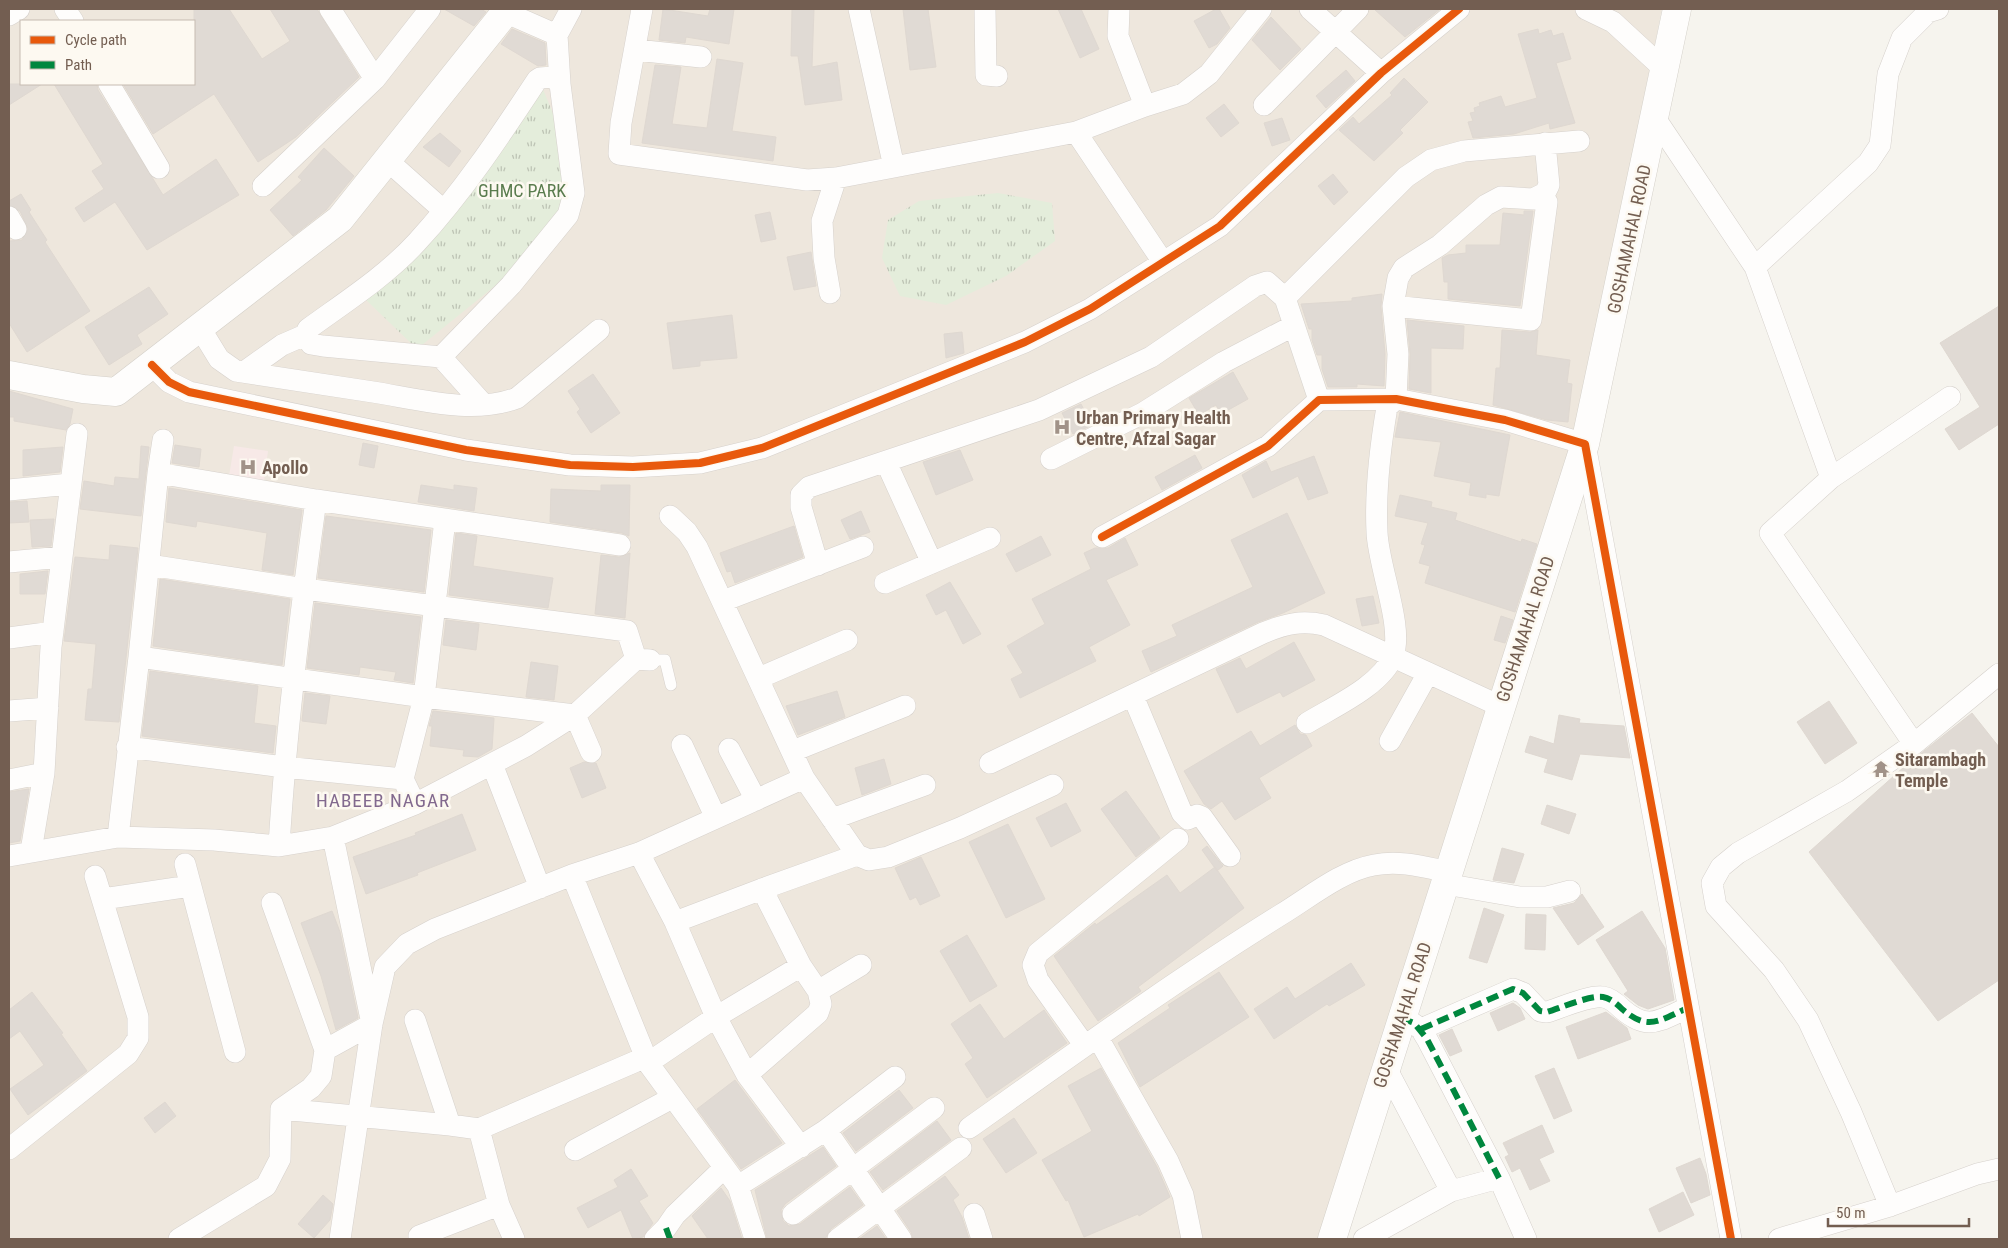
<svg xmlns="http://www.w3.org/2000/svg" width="2008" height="1248" viewBox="0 0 2008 1248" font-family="'Roboto Condensed',sans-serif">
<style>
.residential{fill:#eee7dd;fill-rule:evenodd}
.medical{fill:#f7e9e7}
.park{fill:url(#park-tufts)}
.building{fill:#e0dad4;stroke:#dfd8d1}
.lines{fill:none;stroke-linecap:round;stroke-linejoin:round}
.lane-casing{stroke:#d6d1cc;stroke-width:12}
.street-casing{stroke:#d6d1cc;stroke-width:22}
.secondary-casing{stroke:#d4d0c9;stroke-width:29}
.lane{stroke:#fefdfc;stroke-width:11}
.street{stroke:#fefdfc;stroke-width:21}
.secondary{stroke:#fefdfc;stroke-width:28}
.quiet{stroke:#00873e;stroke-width:6;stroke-dasharray:12 6;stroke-linecap:butt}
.cycleway-casing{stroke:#fdf9f1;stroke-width:11}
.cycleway{stroke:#e8590c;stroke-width:8}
.labels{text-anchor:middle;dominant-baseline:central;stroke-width:5;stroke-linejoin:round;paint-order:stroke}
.park-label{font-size:18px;fill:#5a7c4e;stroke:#fdf9f1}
.street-label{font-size:18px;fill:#735e51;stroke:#fdf9f1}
.poi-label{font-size:18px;font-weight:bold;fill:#735e51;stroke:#fdf9f1;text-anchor:start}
.neighbourhood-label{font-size:19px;letter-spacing:1px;fill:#82698e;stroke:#fdf9f1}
</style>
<defs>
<pattern id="park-tufts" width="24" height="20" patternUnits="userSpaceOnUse" patternTransform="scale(1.25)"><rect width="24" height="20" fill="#e4eddb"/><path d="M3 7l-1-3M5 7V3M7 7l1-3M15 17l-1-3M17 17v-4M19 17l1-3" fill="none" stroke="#bdc3b4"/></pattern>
</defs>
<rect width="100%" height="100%" fill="#f6f4ee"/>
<!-- residential -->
<path class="residential" d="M9,9H1662L1577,426L1318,1239H9ZM21,21H194V84H21Z"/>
<!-- medical -->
<path class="medical" d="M234,446L268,451L263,488L228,482Z"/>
<!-- park -->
<path class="park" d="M540,82L564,140L568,204L511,273L417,349L363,297Z
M998,193L1052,203L1055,241L1006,276L946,305L900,296L882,258L888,220L919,201Z"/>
<!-- building -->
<path class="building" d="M194,9H229L262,59L290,41L270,9H317L359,77L296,137L258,162L214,94L153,134L123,84H194Z
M444,9H481L486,12L474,26Z
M663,9L708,16L710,9H734L729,44L686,37L685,43L659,40Z
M792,9H814L812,67L837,62L842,100L805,105L798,56H791Z
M903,9H928L936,67L910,70Z
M1058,9H1081L1099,49L1080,58Z
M1216,9H1219L1230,28L1217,44L1209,48L1194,21Z
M1374,9H1440L1405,37Z
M1271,17L1301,49L1280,70L1252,40Z
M512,29L545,43L546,65L538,66L501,44Z
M1538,29L1539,34L1551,30L1553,36L1563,33L1571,59L1556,63L1575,123L1550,129L1549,123L1514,134L1473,138L1468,122L1473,121L1470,113L1475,112L1474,108L1480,106L1479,103L1501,96L1505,107L1537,98L1518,34Z
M717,59L743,63L732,131L776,137L773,161L642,143L655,65L681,67L672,124L707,128Z
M1346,70L1355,81L1326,108L1316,96Z
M1404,78L1428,102L1400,130L1403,133L1374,161L1339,130L1353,117L1359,124L1392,95L1390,93Z
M9,84H42L9,105Z
M54,84H97L98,90L163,195L216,159L239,195L147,250L115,202L84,222L75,208L104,189L92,171L103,164Z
M1224,104L1239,123L1221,137L1206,118Z
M1282,118L1290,140L1272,146L1264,123Z
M440,133L461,151L449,167L423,147Z
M324,148L354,176L326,210L293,236L270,210L302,180L298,177Z
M1333,174L1348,192L1334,205L1318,186Z
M21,194L31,210L29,212L47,240L45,242L90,311L27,352L9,323V241L22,240L28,229L20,211L9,205V201Z
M1524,211H1533L1520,306L1448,299V282H1444L1442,258L1448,255L1466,253V245H1500L1503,213L1524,215Z
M770,212L776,239L761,242L755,215Z
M811,252L816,286L794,290L787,257Z
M149,287L168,314L137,335L142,344L109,365L85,327Z
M1382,294L1381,307L1385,354L1384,386L1357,384V387H1328L1322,369V355H1317L1312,340V329H1309L1301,304L1352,301V298Z
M1999,306V424L1959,450L1945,429L1980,407L1940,343Z
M732,315L737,358L700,361V366L673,369L667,323Z
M1407,320L1464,326L1463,349L1431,348V393L1409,389L1410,354Z
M1502,330L1530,332L1538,330L1536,355L1570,360L1567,383L1572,384L1568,422L1547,420L1493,405L1496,368H1500Z
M962,332L964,353L946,358L944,334Z
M1233,372L1248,399L1221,414L1216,405L1199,415L1189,398Z
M593,374L620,413L591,433L577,412L580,409L568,391Z
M9,391L73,409L70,424L66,430L14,421V417H9Z
M1081,404L1092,425L1073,434L1062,413Z
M1400,412L1510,435L1499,496L1486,494V498L1469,495L1471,483L1434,476L1441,442L1395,437Z
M363,443L378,446L374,468L359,465Z
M175,445L201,449L199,467L172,463Z
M141,446L149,447L141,516L80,509L84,481L114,486L115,477L139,479Z
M63,447L60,472L23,476V450Z
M960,450L973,480L936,495L923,462Z
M1195,455L1202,468L1162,490L1155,477Z
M1314,456L1328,493L1308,500L1298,476L1253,498L1242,475L1266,461L1271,472Z
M421,485L454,490V485L477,488L474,511L418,502Z
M601,485H630L629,536L622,533L550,522L551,489L601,491Z
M169,488L302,510L293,575L262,570L267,533L197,521L196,527L166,522Z
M1400,495L1432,502L1431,507L1457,513L1455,520L1521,542L1522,539L1537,544L1515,612L1425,583L1430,566L1419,563L1425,545L1421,544L1428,523L1395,516Z
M27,501L29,522L9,523V502Z
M861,511L870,532L850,539L841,520Z
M1287,513L1325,593L1283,613L1258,622L1151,672L1142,651L1177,636L1172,625L1253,587L1231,540Z
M326,516L431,530L424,592L318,578Z
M54,519L51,546L32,547L30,520Z
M794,526L803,557L735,583L731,571L727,572L720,553Z
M456,533L477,536L473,566L553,578L548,608L449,595Z
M1041,536L1051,555L1016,572L1006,554Z
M1125,538L1138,565L1106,580L1130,625L1089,647L1096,661L1020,698L1011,679L1023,673L1007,646L1045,624L1032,599L1091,569L1084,553L1095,548H1108Z
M110,545L138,548L119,722L85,720L88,689H92L96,644L64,641L75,557L109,560Z
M630,553L625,618L595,614L601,555L619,557Z
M48,571L45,594H20V574Z
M160,579L290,599L282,665L153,646Z
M950,582L981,634L963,644L946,610L936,615L926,595Z
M1373,596L1379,623L1362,626L1356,599Z
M315,603L421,617L413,683L394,680L396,672L360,667L359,675L307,668Z
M1501,616L1513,620L1505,643L1494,640Z
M446,620L479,624L476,650L443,645Z
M1294,642L1315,680L1283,697L1280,692L1237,713L1216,669L1240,658L1246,669Z
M531,662L558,666L554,700L526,697Z
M150,671L258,686L254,723L276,726L273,753L142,736Z
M837,691L845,717L798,735L786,706Z
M305,693L330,696L326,724L302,721Z
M1829,701L1857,743L1825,764L1797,722Z
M433,711L494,718L492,749L478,757L463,756L464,750L430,746L432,726H429Z
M1972,713L1999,747V980L1938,1021L1809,852L1905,766Z
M1559,715L1580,719L1579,723L1624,726L1630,758L1580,754L1572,780L1544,772L1548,759L1525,752L1530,736L1554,744Z
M1295,725L1300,734L1306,735L1312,746L1259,778L1271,798L1235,820L1222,801L1211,809L1204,804L1184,771L1251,731L1260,746Z
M884,759L891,784L862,795L855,768Z
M584,762L596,763L606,788L582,798L570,768Z
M29,789L20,841L9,843V792Z
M1126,791L1160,838L1136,857L1101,809Z
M1066,803L1081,831L1051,847L1036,818Z
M1547,805L1576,814L1569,834L1541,824Z
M462,814L476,850L417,873L418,875L366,894L353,857L416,835L415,833Z
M1008,824L1045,899L1006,918L969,842Z
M1207,846L1223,866L1217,871L1202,850Z
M1502,848L1524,854L1514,883L1493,880Z
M921,857L940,896L920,905L916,897L910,900L895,868Z
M1215,867L1244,908L1138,987L1141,991L1098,1021L1054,956L1095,923L1096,925L1167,875L1180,893Z
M1582,894L1604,927L1578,945L1553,908L1574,903Z
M1484,908L1504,915L1487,963L1469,958Z
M332,911L340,932L358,1018L336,1030L321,976L301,923Z
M1642,911L1665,948L1674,1000L1648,1009L1638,1005L1624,994L1628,991L1596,940Z
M1526,914L1546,915L1545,950L1525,949Z
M967,935L997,986L970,1002L940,951Z
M1351,963L1365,985L1329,1006L1327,1004L1274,1039L1254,1009L1287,987L1295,999Z
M1219,972L1249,1017L1140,1087L1118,1043L1170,1008L1168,1005Z
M32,992L63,1033L61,1034L87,1071L28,1115L10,1089L44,1065L20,1031L9,1039V1010Z
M1513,1003L1520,1008L1525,1019L1498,1031L1490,1013Z
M980,1004L1004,1039L1044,1010L1067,1043L987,1098L965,1064L973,1058L951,1024Z
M1606,1012L1627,1028L1631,1039L1578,1059L1566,1027Z
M1452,1029L1462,1051L1450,1056L1439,1035Z
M1101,1068L1157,1167L1170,1197L1139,1216L1138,1214L1084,1237L1068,1200L1066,1201L1042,1160L1092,1131L1068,1086Z
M1554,1068L1572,1111L1554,1119L1535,1076Z
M735,1080L782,1143L741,1169L697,1109Z
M899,1090L913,1108L856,1151L843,1133Z
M165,1102L176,1116L155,1133L144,1118Z
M1014,1118L1037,1153L1006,1173L983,1139Z
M937,1121L951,1140L883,1190L870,1172Z
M1542,1125L1554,1152L1539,1159L1550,1181L1530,1190L1520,1168L1512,1172L1505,1157L1509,1155L1503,1143Z
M823,1147L836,1166L785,1204L781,1210L783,1221L789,1226L800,1224L850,1187L863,1205L831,1229L825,1239H767L755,1190Z
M1700,1158L1706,1174L1710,1195L1691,1203L1676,1168Z
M631,1169L648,1196L639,1201L653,1223L643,1237L633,1239L621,1210L588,1228L577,1208L618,1187L614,1180Z
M945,1176L959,1195L953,1200L962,1217L969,1239H913L911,1232L897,1211Z
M721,1188L730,1201L742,1239H708L692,1216Z
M1683,1192L1694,1215L1659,1232L1649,1209Z
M323,1195L333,1204L330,1220L314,1238L298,1224Z
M877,1226L886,1239H859Z"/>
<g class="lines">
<!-- lane casing -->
<g class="lane-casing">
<path id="lane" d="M650,660H665L671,685"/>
</g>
<!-- street casing -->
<g class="street-casing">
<path id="street" d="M65,9L73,21
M330,9L375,79L430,9
M642,9L621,123L619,154L807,180L836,178L894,167
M859,9L894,167L1076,132L1145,106L1118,36L1119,9
M985,9L986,75L997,76
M1310,9L1381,73
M1586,9L1613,22L1664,69
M507,13L557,35
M9,15L19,9
M636,50L701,57
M109,84L159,168
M560,84L557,35L571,9
M1264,105L1358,9
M1145,106L1183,94L1209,74L1261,9
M1655,118L1755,267L1831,478
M1076,132L1163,262
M388,161L443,210
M263,186L375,79
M9,217L16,229
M1755,267L1868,163L1880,145L1888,74L1902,38L1928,12L1938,9
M830,293L824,258L822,221L836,178
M1285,298L1406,177L1431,160L1464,151L1579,141
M1393,306L1531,320L1547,202
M200,328L219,359L236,371C281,378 327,385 373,392C418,399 473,415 517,398L599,330
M441,357L511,285L568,215L574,193L560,84L553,77L540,78L537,80C500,136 463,192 417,242C386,276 345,302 308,329L305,335L311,344L323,346L441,357L484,405
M152,365L169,382L189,392L466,450L570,465L633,467L700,463L762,448L1025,342L1090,309L1220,226L1381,73L1459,9
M244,372L282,345L305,335
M1051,459L1143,413L1224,362L1293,326
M886,462L932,563
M158,473L316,500
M9,490L70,484
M670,516L687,532L697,547L804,778L857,855
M1102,537L1268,446L1319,400L1396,399L1505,420L1585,444L1731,1239
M9,562L62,557
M149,565L305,589L627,631L636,659
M818,565L801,507V495L809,487L1039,410L1151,357L1255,286L1267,282L1285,298L1319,400
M885,583L990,538
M723,601L863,547
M9,638L53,632
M139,657L424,697L575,715L591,752
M759,678L847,640
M1133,696L1182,813L1188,819L1197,815L1202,817L1230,856
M9,711L48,708
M1307,723C1333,707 1381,686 1393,656C1404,627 1378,566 1377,532C1375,490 1380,448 1387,407L1396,399L1398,354L1393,306L1398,278L1404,268L1440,245L1486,205L1501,197L1533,199L1545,193L1549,185L1545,143
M1390,741L1428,673
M1914,744L1999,674
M682,745L716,818
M127,747L284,767L403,779
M729,749L756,800
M793,751L905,706
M990,763L1263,633C1285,624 1301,620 1324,625L1500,706
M492,764L540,888
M9,780L44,773
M415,804L403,779L424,697L445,520
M832,819L925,785
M118,837L139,657L158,473L163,440
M279,846C286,730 300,615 316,500L620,545
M31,851L44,773L51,647L77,434
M639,853L675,922L716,1017L747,1075L801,1147
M9,856L118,837L214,840L279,846L333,837L415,804L526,746L575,715L636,659L650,660
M185,864L235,1052
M572,875L648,1063L738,1186L755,1239
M1445,884L1520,897H1547L1570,891
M103,899L190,886
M272,903L325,1050
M675,922L762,889
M818,991L861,965
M415,1020L450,1125L479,1129L499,1205
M1411,1022L1421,1029L1427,1039L1499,1178
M1421,1029L1513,989L1523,993L1540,1011L1547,1012C1560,1008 1590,995 1603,997C1610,998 1617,1004 1622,1009C1649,1032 1659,1020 1688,1008
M1098,1038L1168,1161L1183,1195L1192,1239
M1085,1046L1038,980L1033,965L1038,953L1178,839
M648,1063L716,1017L801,966
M1385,1066L1451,1191L1499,1178L1526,1239
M747,1075L818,1013L821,1004L818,991L801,966L762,889L857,855L869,860L888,857L960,828L1053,785
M281,1109L450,1125
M969,1128C1072,1055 1174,981 1282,914C1310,897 1341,871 1374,865C1400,860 1424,867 1449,872
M479,1129L646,1057
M826,1130L901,1239
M9,1149L128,1054L138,1038V1017L95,876
M575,1150L672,1098
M738,1186L826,1130L895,1077
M1890,1206L1851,1112L1808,1020L1774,970L1716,906L1712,883L1721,867L1738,853L1847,791L1914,744L1770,533L1831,478L1950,397
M793,1214L934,1108
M974,1214L982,1239
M419,1236L499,1205L514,1239
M179,1239L266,1186L280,1159L281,1109L311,1088L321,1076L325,1050L372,1024L333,837
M340,1239L372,1024L385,967L407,944L435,929L572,875L639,853L804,778
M655,1239L666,1228L675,1215L724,1168
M838,1239L961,1148
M1364,1239L1451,1191
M1779,1239L1890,1206L1977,1174L1999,1169"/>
</g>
<!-- secondary casing -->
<g class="secondary-casing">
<path id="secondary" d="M9,375L83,389L116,392L340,219L508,9
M1332,1239L1585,444L1677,9"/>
</g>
<!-- lane -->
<use href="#lane" class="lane"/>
<!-- street -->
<use href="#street" class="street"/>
<!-- secondary -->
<use href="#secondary" class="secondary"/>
<!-- quiet -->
<path class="quiet" d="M1401,1018L1414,1023L1427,1039L1499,1178
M1421,1029L1513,989L1523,993L1540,1011L1547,1012C1560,1008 1590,995 1603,997C1610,998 1617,1004 1622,1009C1649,1032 1659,1020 1688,1008
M666,1228L670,1239"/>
<!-- cycleway casing -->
<g class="cycleway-casing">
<path id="cycleway" d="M152,365L169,382L189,392L466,450L570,465L633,467L700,463L762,448L1025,342L1090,309L1220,226L1381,73L1459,9
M1102,537L1268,446L1319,400L1396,399L1505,420L1585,444L1731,1239"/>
</g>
<!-- cycleway -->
<use href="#cycleway" class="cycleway"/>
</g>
<!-- icons -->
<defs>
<g id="hospital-bare" transform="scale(1.35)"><path d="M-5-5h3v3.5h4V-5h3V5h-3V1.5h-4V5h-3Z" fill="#a19288" stroke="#fdf9f1" stroke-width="2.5" paint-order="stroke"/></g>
<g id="temple-bare" transform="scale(1.35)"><path d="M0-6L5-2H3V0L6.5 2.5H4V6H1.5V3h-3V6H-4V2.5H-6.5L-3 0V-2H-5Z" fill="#a19288" stroke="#fdf9f1" stroke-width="2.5" paint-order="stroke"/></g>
</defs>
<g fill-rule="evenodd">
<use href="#hospital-bare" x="1062" y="427"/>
<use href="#hospital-bare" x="248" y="467"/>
<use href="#temple-bare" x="1881" y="769"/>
</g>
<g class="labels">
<!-- park labels -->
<g class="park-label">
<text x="522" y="190">GHMC PARK</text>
</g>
<!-- street labels -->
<g class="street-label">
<text transform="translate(1629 239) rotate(-78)">GOSHAMAHAL ROAD</text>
<text transform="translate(1525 629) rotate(-72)">GOSHAMAHAL ROAD</text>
<text transform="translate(1402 1015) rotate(-72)">GOSHAMAHAL ROAD</text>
</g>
<!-- poi labels -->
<g class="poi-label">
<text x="1076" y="417">Urban Primary Health<tspan x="1076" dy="21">Centre, Afzal Sagar</tspan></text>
<text x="262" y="467">Apollo</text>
<text x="1895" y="759">Sitarambagh<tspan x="1895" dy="21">Temple</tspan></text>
</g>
<!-- neighbourhood labels -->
<g class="neighbourhood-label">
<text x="383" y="800">HABEEB NAGAR</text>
</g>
</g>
<!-- border -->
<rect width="2008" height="1248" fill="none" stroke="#735e51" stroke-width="20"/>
<!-- legend -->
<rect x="20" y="20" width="175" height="65" fill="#fdf9f1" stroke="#c6bbb1"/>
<rect x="30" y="36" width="25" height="8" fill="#e8590c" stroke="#c6bbb1"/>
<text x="65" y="45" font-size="15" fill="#735e51">Cycle path</text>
<rect x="30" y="61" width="25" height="8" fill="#00873e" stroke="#c6bbb1"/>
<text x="65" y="70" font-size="15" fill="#735e51">Path</text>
<!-- scale -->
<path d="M1828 1218v8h141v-8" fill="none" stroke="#735e51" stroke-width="2.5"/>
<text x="1836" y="1218" font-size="15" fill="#735e51" stroke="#fdf9f1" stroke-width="4" paint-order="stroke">50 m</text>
</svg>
